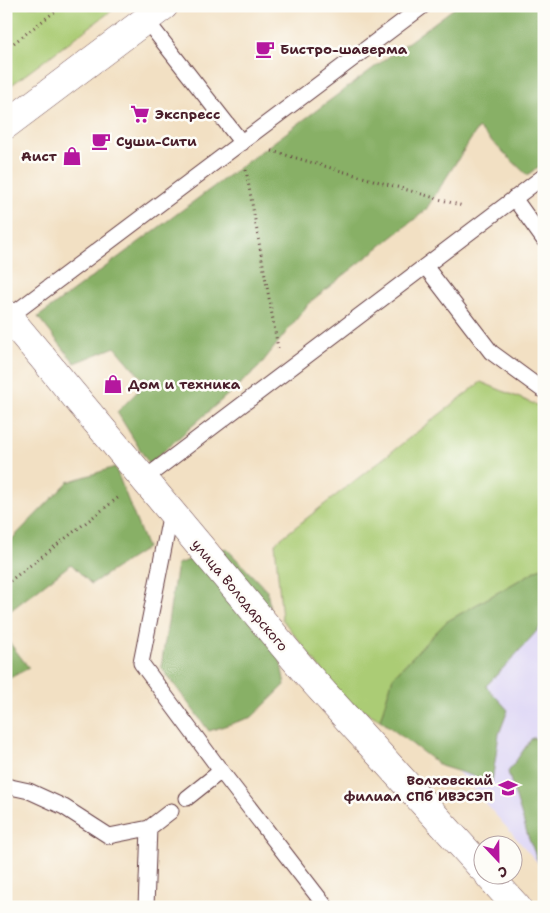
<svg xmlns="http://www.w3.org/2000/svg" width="550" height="913" viewBox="0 0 550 913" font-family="'Shantell Sans',sans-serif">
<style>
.built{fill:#ddd5f6}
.green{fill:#abcc74;stroke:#7a7650}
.forest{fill:#88b066;stroke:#696848}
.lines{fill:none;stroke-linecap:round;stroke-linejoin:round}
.lane-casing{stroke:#633c42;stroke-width:17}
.street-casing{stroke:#633c42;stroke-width:29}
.secondary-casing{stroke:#633c42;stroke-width:29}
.path{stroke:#633c42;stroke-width:3;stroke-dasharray:1 4;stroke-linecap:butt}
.lane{stroke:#fff;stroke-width:15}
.street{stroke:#fff;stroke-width:28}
.secondary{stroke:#fff;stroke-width:28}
.labels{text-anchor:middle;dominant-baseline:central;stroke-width:5;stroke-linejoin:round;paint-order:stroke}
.poi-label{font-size:14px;font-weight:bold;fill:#4a1f2b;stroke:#fdfcf7;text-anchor:start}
.street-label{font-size:14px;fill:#4a1f2b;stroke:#fdfcf7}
</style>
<rect width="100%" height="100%" fill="#fdfcf7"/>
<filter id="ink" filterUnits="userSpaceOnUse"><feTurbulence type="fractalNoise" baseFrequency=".02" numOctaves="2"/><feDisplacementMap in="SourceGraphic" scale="10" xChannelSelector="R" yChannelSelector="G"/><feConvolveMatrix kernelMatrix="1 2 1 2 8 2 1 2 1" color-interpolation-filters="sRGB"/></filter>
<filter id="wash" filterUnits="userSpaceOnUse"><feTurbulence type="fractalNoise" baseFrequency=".0096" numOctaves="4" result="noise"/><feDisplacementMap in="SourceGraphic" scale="20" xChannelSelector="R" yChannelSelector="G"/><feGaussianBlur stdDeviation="1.12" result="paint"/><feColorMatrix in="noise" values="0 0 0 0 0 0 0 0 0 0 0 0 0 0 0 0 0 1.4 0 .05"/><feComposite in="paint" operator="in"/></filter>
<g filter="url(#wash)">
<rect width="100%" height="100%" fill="#f2e0c3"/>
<!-- built -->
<path class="built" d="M544,585V870L400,706Z"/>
<!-- green -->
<path class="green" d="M6,6H118L6,89Z
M481,382L544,408V566L446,622L393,677L380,720L343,698L282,619L275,543Z"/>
<!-- forest -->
<path class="forest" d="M457,6H544V163L527,175L478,128L425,211L310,302L258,368L149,464L117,412L146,383L115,347L75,363L38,317Z
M115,467L147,548L91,584L71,564L6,614V545L68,482Z
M226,548L267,591L285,685L252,717L209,731L161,667L177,564Z
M544,566V623L511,660L486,686L508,710L499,734L492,782L441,766L380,720L393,677L446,622Z
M6,638L29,668L6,680Z
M532,738H544V876L528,836L508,772Z"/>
</g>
<g filter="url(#ink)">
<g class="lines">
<!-- lane casing -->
<g class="lane-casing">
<path id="lane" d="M146,20L242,143
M514,198L544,240
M425,266L491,352L544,391
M9,317L423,6
M144,479L544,176
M171,512L141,663L221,771L326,907
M6,786L29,791L64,807L109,836L149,828
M187,798L221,771
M146,907L149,828L171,811"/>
</g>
<!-- street casing -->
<g class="street-casing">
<path id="street" d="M6,314L306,673L482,868
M489,876L517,907"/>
</g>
<!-- secondary casing -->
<g class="secondary-casing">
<path id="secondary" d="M6,125L164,6"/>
</g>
<!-- path -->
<path class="path" d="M6,49L62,6
M272,151L463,206
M246,170L278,348
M6,584L119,497"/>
<!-- lane -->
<use href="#lane" class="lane"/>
<!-- street -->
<use href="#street" class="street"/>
<!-- secondary -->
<use href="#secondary" class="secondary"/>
</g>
</g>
<!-- icons -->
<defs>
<g id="cafe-bare" transform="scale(1.5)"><path d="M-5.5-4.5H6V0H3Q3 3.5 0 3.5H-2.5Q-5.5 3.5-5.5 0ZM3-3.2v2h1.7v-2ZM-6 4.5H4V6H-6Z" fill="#b5179e" stroke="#fdfcf7" stroke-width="2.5" paint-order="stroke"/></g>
<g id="supermarket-bare" transform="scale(1.5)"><path d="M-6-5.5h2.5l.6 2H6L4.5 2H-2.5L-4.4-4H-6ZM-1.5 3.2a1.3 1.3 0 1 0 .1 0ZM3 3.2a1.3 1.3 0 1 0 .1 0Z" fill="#b5179e" stroke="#fdfcf7" stroke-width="2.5" paint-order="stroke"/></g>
<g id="shop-bare" transform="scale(1.5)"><path d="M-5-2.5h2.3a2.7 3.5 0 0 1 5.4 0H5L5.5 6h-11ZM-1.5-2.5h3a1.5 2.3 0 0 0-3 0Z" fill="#b5179e" stroke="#fdfcf7" stroke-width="2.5" paint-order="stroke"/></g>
<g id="university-bare" transform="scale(1.5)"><path d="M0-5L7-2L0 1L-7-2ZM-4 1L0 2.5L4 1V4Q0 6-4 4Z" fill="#b5179e" stroke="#fdfcf7" stroke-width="2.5" paint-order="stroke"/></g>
</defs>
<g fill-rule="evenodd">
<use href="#cafe-bare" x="265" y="49"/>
<use href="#supermarket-bare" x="140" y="114"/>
<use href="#cafe-bare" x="101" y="141"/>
<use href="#shop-bare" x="72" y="156"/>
<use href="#shop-bare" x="113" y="384"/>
<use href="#university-bare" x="508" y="788"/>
</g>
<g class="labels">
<!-- poi labels -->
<g class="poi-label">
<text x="280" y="49">Бистро-шаверма</text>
<text x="155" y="114">Экспресс</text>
<text x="116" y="141">Суши-Сити</text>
<text x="57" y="156" text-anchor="end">Аист</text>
<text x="128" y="384">Дом и техника</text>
<text x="493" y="780" text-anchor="end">Волховский<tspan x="493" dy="16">филиал СПб ИВЭСЭП</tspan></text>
</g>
<!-- street labels -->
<g class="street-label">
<text transform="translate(240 595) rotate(50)">улица Володарского</text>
</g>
</g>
<!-- margin -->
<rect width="550" height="913" fill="none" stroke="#fdfcf7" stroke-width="25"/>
<!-- north arrow -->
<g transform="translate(498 860) rotate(158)"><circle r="24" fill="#fdfcf7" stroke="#b5a4a5"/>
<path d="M0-4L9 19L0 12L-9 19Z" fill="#b5179e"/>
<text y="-8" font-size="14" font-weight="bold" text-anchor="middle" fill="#4a1f2b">С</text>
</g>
</svg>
